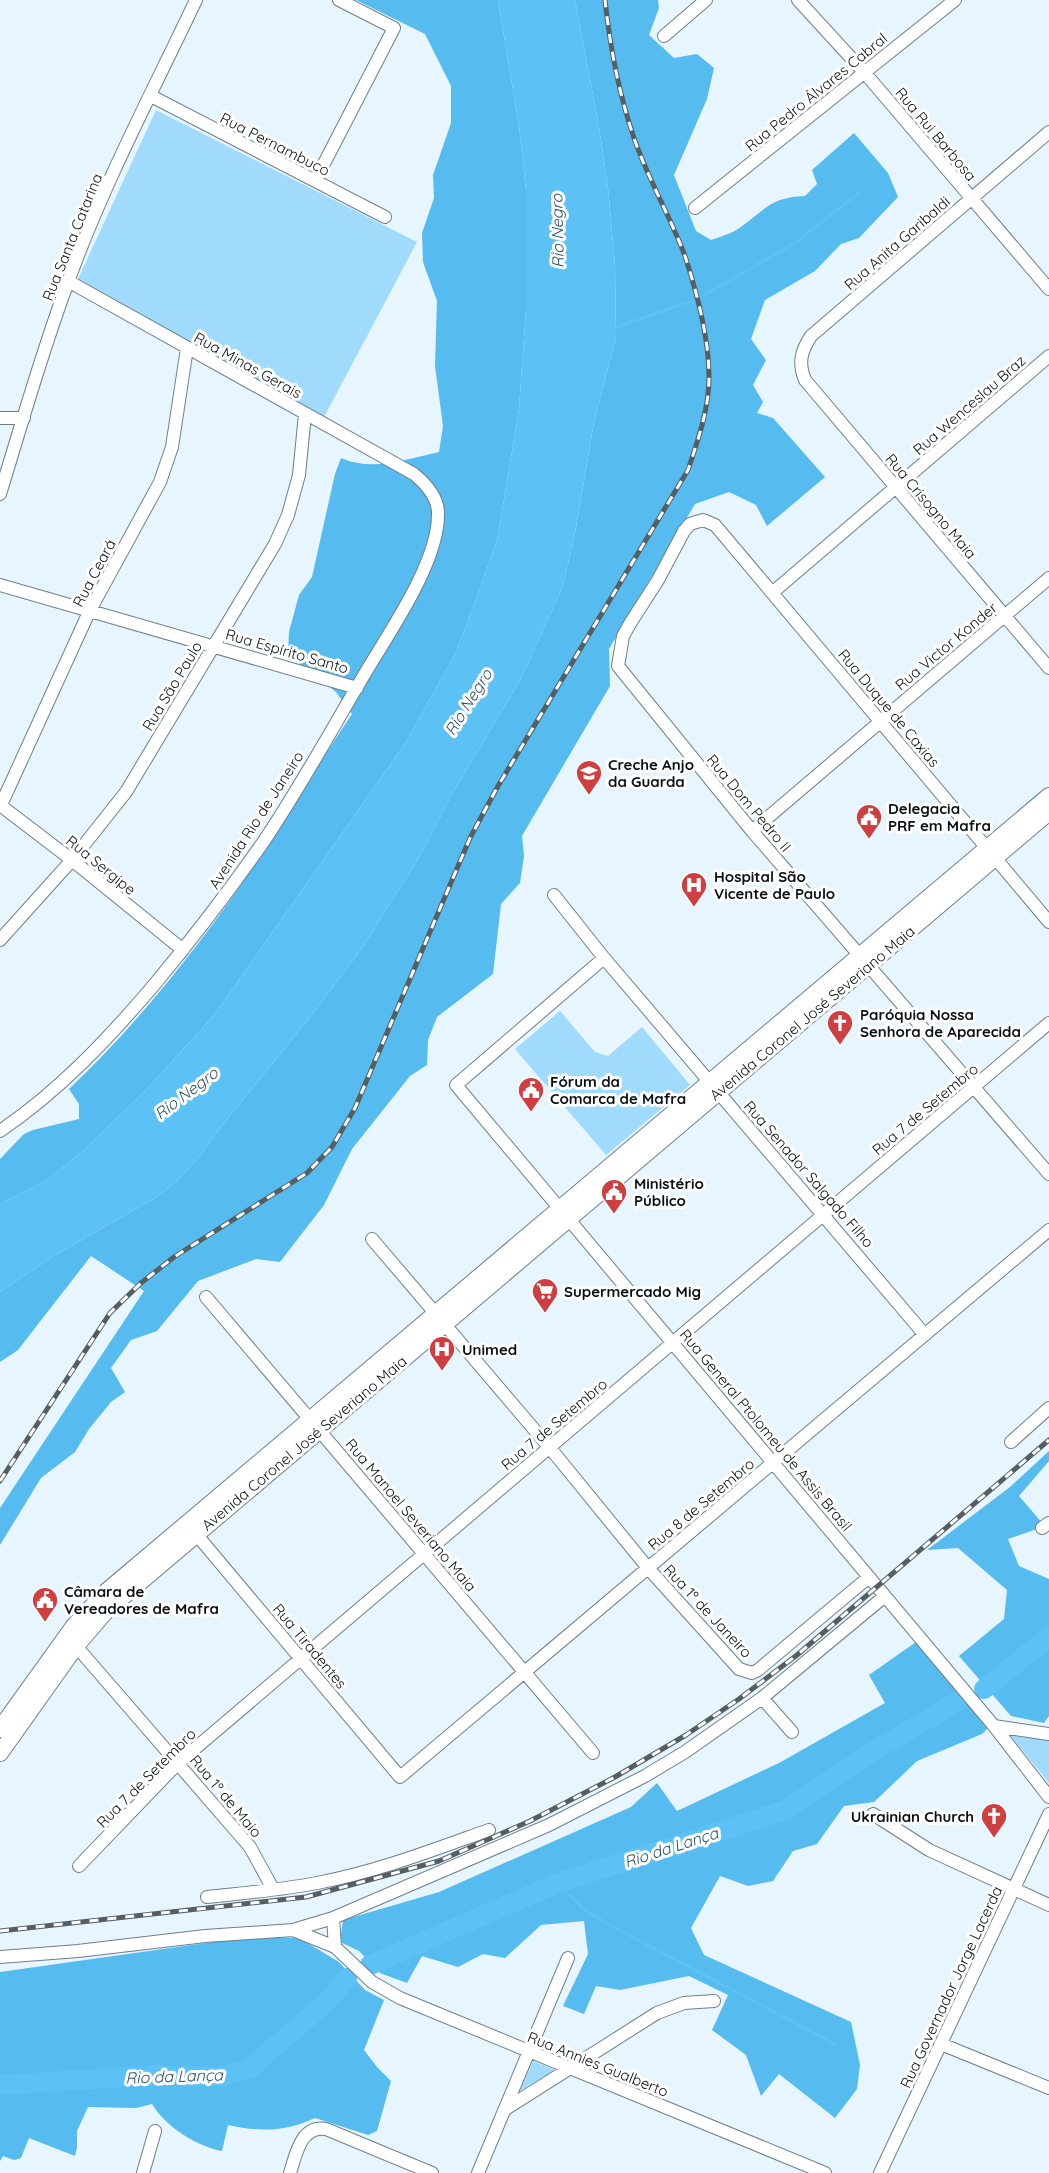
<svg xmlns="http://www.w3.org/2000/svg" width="1049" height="2173" viewBox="0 0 1049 2173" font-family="Quicksand,sans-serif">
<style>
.green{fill:#a0dbfe}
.forest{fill:#56bbef}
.water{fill:#5cc1f5}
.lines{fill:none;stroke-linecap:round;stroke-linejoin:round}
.stream{stroke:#5cc1f5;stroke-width:3}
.river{stroke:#5cc1f5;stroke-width:20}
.street-casing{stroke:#6e7f89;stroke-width:14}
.secondary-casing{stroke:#6e7f89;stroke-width:18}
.street{stroke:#fff;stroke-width:12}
.secondary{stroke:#fff;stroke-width:16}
.rail-casing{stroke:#545e63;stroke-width:5}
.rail{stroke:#fff;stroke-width:3;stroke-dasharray:9;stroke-linecap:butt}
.labels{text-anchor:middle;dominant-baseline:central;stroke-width:6;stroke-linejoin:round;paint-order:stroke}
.street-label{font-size:15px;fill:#091013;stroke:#fff}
.poi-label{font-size:15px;font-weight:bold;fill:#091013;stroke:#fff;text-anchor:start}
.water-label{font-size:16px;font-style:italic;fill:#285269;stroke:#fff}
</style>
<rect width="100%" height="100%" fill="#e6f5fe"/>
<!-- green -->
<path class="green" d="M156,110L417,242L323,419L78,279Z
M560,1011L595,1052L608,1056L642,1027L690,1085L606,1155L515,1049Z
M1010,1735L1049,1740V1783Z
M533,2061L555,2070L520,2091Z"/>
<!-- forest -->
<path class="forest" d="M356,0H498L519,126L526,190V309L519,409L497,541L466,626L454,656L406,742L215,1014L147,1089L83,1151L47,1180L0,1204V1159L24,1134L33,1130L79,1119V1104L69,1089C149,1013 218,922 278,830C303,791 326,752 352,714L336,692L288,655L289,632L299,595L312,577L335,474L341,458C373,472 406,459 439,452L443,426L435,366L437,301L423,262L422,233L434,198L433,175L451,123V86L425,34Z
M575,0H658L659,8L649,35L674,58L697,54L714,68L707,99L674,175L696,231L711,240C720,237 730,234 738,229C764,211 770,197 805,196L817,184L812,170L854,133L888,173L898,197L859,238L841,244L815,271L765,300L751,339L766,360L753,385L763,402L757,413L773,418L825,477L767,526L756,505L729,492L695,504L609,649L610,686L522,836L524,856L520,883L501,904L493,974L437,1017L428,1040L427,1065L410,1076L352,1149L324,1205L280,1262L256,1259L198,1281L157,1331L131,1340L111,1368L125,1392L111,1402L89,1429L75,1452L41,1478L0,1545V1508L144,1291L91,1256L18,1350L0,1362V1292L52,1257L155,1198L175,1183L196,1161L224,1123L307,1021L362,948L423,851L452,794L522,677L544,628L562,588L574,539L594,422L616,337L615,265L608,188L599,127Z
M1049,1451V1461L1019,1496L1043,1524L1040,1528L1008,1539L1019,1566L1049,1579V1716L1044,1723L1011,1716L959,1656L1004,1619L1007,1590L958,1548L927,1550L1010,1487Z
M916,1642L985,1724L987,1729L982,1734L917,1761L874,1802L844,1806L817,1844L793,1851L773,1881L748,1886L720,1876L691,1928L704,1955L851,2022L860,2065L857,2089L835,2118L779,2074L761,2096L746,2055L712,2030L728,1995L689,1976L620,1990L596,1986L584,2014L563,2006L588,1954L584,1921L541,1925L505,1958L483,1954L458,1967L422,1956L407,1983L380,1973L359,1951L340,1942L343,1920L439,1892L631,1807L657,1783L677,1811L779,1763L885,1703L869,1675Z
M248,1937L299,1938L339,1962L365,1990L384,2000L364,2050L377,2067L391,2081L377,2131L368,2135L315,2118C285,2132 260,2132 228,2125L222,2151C196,2146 166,2127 152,2104L136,2108L88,2107L77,2131V2148L75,2156L29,2138L21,2158L14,2160L3,2156L0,2161V1972Z"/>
<!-- water -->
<path class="water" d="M498,0H575L599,127L608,188L615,265L616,337L594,422L574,539L562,588L544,628L522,677L452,794L423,851L362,948L307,1021L224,1123L196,1161L175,1183L155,1198L52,1257L0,1292V1204L47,1180L83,1151L147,1089L215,1014L406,742L454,656L466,626L497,541L519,409L526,309V190L519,126Z"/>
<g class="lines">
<!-- stream -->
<path class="stream" d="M704,295L795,243L859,193
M614,328L692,301
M558,1883L583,1909L617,1929L835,2044"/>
<!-- river -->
<path class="river" d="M984,1689L1049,1637
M370,1965L558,1883L786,1810L879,1748L957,1702
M0,2085L156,2075L221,2077L250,2068L330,1999L347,1978"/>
<!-- street casing -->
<g class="street-casing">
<path id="street" d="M798,0L864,72L1049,289
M664,36L706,0
M151,96L385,217
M1049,132L811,336C801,351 798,363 805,380L1049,668
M315,181L394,28L339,0
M695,208L955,0
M0,418H24
M0,494C22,423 42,351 68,282C103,185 152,93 196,0
M0,585L357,688
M772,593L1049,356
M0,805L72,860L183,950
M1,805L89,612L160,482L172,447L187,348
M752,831L1049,578
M554,895L604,958L925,1335
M1049,922L715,525L703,520L690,524L684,531L658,580L631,622L623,636L618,666L752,831L1049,1174
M0,940L72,860L126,792L275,544L288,515L299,475L305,414
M604,958L456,1085L994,1726L1049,1797
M0,1131C59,1091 108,1039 154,985C193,938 229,891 264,841C301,786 333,727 367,670C391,630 438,562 438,515C439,498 426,484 414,474L68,281
M372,1239L550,1448L648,1568L739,1669L752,1673L758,1670L869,1577
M206,1297L593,1753
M1011,1442L1049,1408
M1042,1528L1049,1523
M196,1534L400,1777L1049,1230
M76,1646L250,1847L273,1889
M762,1698L792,1732
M994,1726L1049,1734
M873,1814L929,1850L1049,1905
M79,1866L178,1763L1049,1023
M207,1897C243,1893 281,1890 317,1883C376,1872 433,1850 489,1830
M333,1918L335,1947
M293,1930L335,1947L372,1982L400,1998L825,2173
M0,1957L78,1951L205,1936L293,1930L333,1918L549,1825L645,1776L685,1752L762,1698L885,1596
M941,2044L1049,2088
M504,2110L657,2013L684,2003L714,2001
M143,2173L155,2131
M290,2173C296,2154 301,2125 326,2129L432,2173
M478,2173L568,1958
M880,2173L1049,1814"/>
</g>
<!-- secondary casing -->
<g class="secondary-casing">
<path id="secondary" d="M0,1729L74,1626L107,1591L1049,796
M0,1753L76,1646L106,1611L1049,812"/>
</g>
<!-- street -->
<use href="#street" class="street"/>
<!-- secondary -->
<use href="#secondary" class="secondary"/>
<!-- rail casing -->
<g class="rail-casing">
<path id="rail" d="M0,1481L110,1313L141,1283L174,1257L307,1173L332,1147L355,1108L470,838L498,786L688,470C698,440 709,409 709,377C709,338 697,293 685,256C670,216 648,179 634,138C619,94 610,47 605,0
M0,1931L306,1897L439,1861L530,1821L615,1777L686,1735L739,1699L797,1655L1049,1440"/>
</g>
<!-- rail -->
<use href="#rail" class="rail"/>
</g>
<!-- icons -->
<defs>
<g id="school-pin" transform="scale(1.35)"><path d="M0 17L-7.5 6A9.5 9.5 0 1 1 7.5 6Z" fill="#cf3f41" stroke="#fff"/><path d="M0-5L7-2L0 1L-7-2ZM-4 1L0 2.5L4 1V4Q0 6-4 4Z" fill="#fff"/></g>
<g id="civic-pin" transform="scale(1.35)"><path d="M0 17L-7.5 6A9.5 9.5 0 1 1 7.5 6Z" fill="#cf3f41" stroke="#fff"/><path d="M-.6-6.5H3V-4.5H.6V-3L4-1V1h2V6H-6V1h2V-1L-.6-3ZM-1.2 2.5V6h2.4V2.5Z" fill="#fff"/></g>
<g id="hospital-pin" transform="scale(1.35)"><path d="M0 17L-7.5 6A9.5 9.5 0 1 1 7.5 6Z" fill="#cf3f41" stroke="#fff"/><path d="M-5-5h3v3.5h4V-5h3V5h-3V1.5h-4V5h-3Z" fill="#fff"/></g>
<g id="church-pin" transform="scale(1.35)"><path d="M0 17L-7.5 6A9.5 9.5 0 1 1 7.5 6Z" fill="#cf3f41" stroke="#fff"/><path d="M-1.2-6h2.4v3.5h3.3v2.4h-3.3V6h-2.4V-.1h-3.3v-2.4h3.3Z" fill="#fff"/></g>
<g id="supermarket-pin" transform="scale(1.35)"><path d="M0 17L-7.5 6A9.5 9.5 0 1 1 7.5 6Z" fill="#cf3f41" stroke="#fff"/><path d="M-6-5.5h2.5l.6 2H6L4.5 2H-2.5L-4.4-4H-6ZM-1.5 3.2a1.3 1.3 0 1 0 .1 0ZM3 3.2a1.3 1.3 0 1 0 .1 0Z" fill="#fff"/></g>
</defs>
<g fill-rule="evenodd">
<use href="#school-pin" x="589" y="773"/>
<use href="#civic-pin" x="869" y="817"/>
<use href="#hospital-pin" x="694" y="885"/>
<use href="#church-pin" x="840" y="1023"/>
<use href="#civic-pin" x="531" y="1090"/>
<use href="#civic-pin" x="614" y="1192"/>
<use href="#supermarket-pin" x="545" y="1291"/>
<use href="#hospital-pin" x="442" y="1349"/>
<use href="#civic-pin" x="45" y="1600"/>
<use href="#church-pin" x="994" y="1816"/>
</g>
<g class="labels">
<!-- street labels -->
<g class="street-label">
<text transform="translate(816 92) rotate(-39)">Rua Pedro Álvares Cabral</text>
<text transform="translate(936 134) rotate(50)">Rua Rui Barbosa</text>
<text transform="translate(275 144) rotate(27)">Rua Pernambuco</text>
<text transform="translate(72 237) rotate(-68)">Rua Santa Catarina</text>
<text transform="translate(897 243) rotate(-41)">Rua Anita Garibaldi</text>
<text transform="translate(248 365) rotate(29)">Rua Minas Gerais</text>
<text transform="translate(969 405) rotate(-41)">Rua Wenceslau Braz</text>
<text transform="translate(931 506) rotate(50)">Rua Crisogno Maia</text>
<text transform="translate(94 573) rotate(-62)">Rua Ceará</text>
<text transform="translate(946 646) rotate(-40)">Rua Victor Konder</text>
<text transform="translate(287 651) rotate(16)">Rua Espírito Santo</text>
<text transform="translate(172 686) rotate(-59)">Rua São Paulo</text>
<text transform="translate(889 708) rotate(50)">Rua Duque de Caxias</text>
<text transform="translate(749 803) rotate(50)">Rua Dom Pedro II</text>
<text transform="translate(256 820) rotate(-57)">Avenida Rio de Janeiro</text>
<text transform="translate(101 865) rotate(39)">Rua Sergipe</text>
<text transform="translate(812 1013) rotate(-40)">Avenida Coronel José Severiano Maia</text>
<text transform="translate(925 1109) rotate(-40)">Rua 7 de Setembro</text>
<text transform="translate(809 1174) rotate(49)">Rua Senador Salgado Filho</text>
<text transform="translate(554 1424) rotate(-40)">Rua 7 de Setembro</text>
<text transform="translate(766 1430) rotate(50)">Rua General Ptolomeu de Assis Brasil</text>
<text transform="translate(304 1443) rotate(-40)">Avenida Coronel José Severiano Maia</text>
<text transform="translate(701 1504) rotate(-40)">Rua 8 de Setembro</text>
<text transform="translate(411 1515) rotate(50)">Rua Manoel Severiano Maia</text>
<text transform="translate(708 1611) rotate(47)">Rua 1º de Janeiro</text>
<text transform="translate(310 1646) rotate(50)">Rua Tiradentes</text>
<text transform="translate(146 1778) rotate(-45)">Rua 7 de Setembro</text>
<text transform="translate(226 1796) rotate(50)">Rua 1º de Maio</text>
<text transform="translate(951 1987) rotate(-65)">Rua Governador Jorge Lacerda</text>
<text transform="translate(598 2064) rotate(22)">Rua Annies Gualberto</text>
</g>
<!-- poi labels -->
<g class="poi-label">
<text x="608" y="764">Creche Anjo<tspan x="608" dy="17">da Guarda</tspan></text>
<text x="888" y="808">Delegacia<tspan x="888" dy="17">PRF em Mafra</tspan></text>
<text x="714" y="876">Hospital São<tspan x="714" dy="17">Vicente de Paulo</tspan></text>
<text x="860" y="1014">Paróquia Nossa<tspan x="860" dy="17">Senhora de Aparecida</tspan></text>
<text x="550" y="1081">Fórum da<tspan x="550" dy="17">Comarca de Mafra</tspan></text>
<text x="634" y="1183">Ministério<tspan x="634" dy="17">Público</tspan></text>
<text x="564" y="1291">Supermercado Mig</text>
<text x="462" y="1349">Unimed</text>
<text x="64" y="1591">Câmara de<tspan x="64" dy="17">Vereadores de Mafra</tspan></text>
<text x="974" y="1816" text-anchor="end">Ukrainian Church</text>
</g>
<!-- water labels -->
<g class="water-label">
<text transform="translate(557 231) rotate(-91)">Rio Negro</text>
<text transform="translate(468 702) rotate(-58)">Rio Negro</text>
<text transform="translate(186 1093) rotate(-37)">Rio Negro</text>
<text transform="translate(671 1847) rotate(-18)">Rio da Lança</text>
<text transform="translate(174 2076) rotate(-2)">Rio da Lança</text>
</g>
</g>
</svg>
